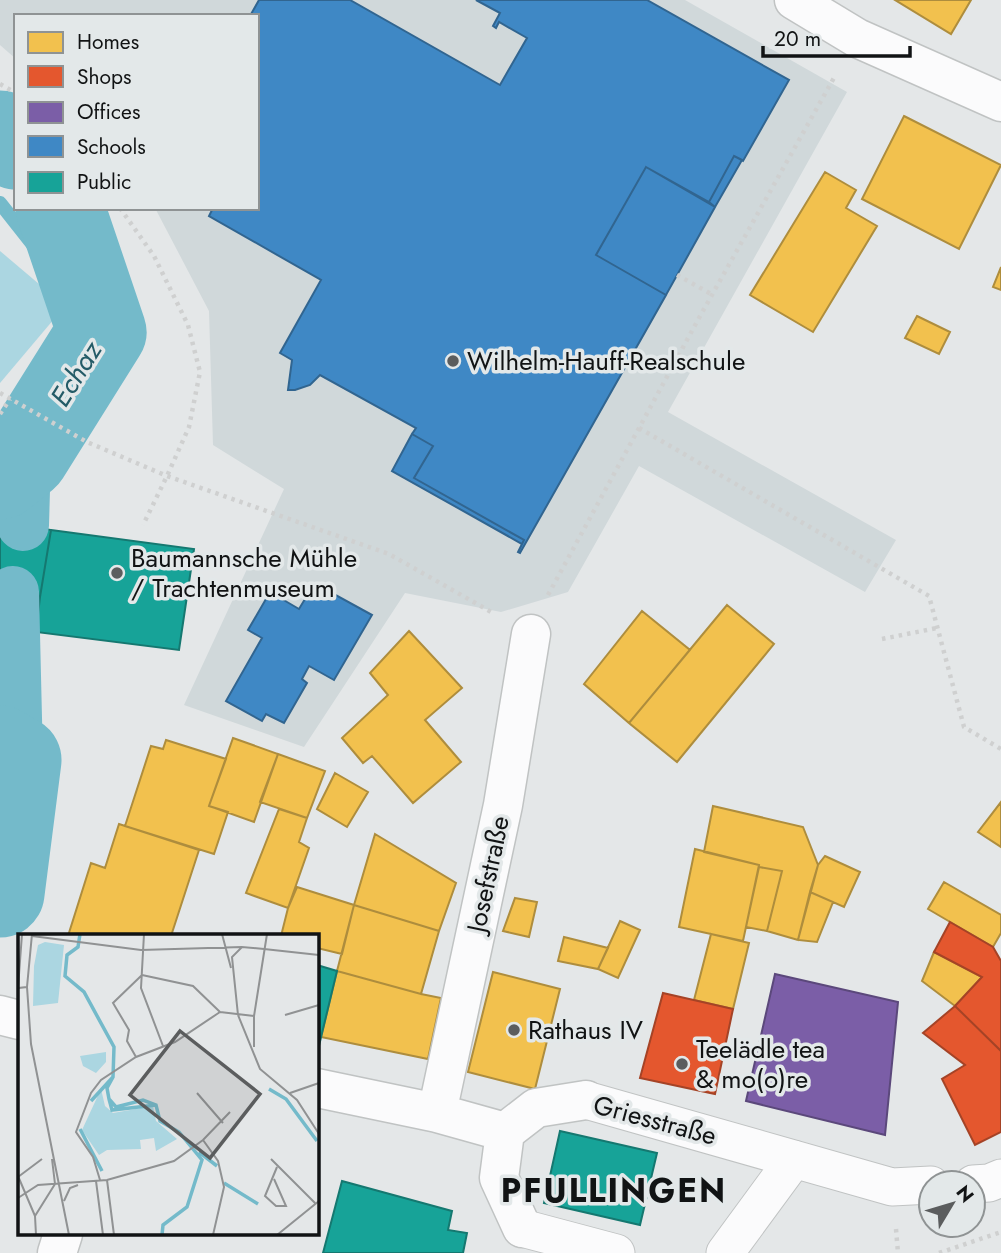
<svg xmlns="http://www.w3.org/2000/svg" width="1001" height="1253" viewBox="0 0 1001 1253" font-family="Jost,sans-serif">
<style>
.built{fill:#d0d8da}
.green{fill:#abd6e1}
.homes{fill:#f2c14e;stroke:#ae8d3d;stroke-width:2}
.shops{fill:#e4572e;stroke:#a54326;stroke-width:2}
.offices{fill:#7b5ea7;stroke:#5b487b;stroke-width:2}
.schools{fill:#3f88c5;stroke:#316590;stroke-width:2}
.public{fill:#17a398;stroke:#157870;stroke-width:2}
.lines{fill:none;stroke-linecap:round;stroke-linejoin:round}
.stream{stroke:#74baca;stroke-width:14}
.canal{stroke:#74baca;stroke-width:52}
.river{stroke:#74baca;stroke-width:89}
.pedestrian-casing{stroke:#c0c3c3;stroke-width:39}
.minor-casing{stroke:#c0c3c3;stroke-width:41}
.path{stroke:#cfd0d0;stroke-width:4.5;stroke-dasharray:3.5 5;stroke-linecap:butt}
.pedestrian{stroke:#fbfbfc;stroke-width:37}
.minor{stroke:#fbfbfc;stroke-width:38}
.poi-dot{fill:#5b5d5e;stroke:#e3e8e9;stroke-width:2.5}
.labels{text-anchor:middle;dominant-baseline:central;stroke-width:7;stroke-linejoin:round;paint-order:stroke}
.poi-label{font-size:26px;fill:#111314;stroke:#e3e8e9;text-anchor:start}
.street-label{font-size:26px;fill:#111314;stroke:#e3e8e9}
.water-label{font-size:28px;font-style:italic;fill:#245b67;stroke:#e3e8e9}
.district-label{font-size:33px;font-weight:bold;letter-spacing:2px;fill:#111314;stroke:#e3e8e9}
.inset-river{fill:none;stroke:#74baca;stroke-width:3.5}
.inset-road{fill:none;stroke:#909293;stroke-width:2}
.view{fill:#5b5d5e;fill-opacity:0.15;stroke:#5b5d5e;stroke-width:3.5}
.inset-edge{fill:none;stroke:#111314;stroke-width:3.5}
</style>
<rect width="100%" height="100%" fill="#e4e7e8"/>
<!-- built -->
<path class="built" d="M0,0H685L847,92L668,412L896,540L865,592L639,466L568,592L501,612L405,593L304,747L184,705L284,489L213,445L209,311L155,208H257V16H16V59L0,45Z"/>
<!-- green -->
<path class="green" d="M0,251L65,306L0,383Z"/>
<!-- homes -->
<path class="homes" d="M895,0H971L951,34Z
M904,116L1001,165L959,249L862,199Z
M825,172L856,190L846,208L877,226L813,332L750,295Z
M1001,267V290L993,287Z
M917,316L950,332L939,354L905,338Z
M727,605L774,644L677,762L629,723Z
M642,611L690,650L629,723L584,684Z
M409,631L462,688L425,720L461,762L413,803L372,756L363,763L342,738L388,695L370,673Z
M233,738L278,754L254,822L209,806Z
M166,740L226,759L209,806L228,812L214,854L125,826L151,746L163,749Z
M278,754L325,771L307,818L260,802Z
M335,773L368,792L347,827L317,809Z
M1001,802V847L978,832Z
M713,806L803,827L818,865L798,940L767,931L782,871L759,867V865L704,852Z
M279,809L307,818L299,842L309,848L288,908L246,893Z
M119,824L199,850L171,936H68L91,863L105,868Z
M375,834L456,883L439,931L354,905Z
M695,849L759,865L743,941L679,927Z
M825,856L860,872L844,907L810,892L818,865Z
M759,867L782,871L767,931L746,927Z
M944,882L1001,915V933L993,947L928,909Z
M297,887L354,905L342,954L317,948V936H281L288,908Z
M810,892L833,902L817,942L798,940Z
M515,898L537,902L529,937L503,931Z
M354,905L439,931L421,994L337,971Z
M620,921L640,930L618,978L598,969Z
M711,934L749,943L733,1009L694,1000Z
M564,937L608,948L598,969L558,961Z
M934,952L982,977L955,1006L922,981Z
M337,971L421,994L441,998L428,1059L321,1037Z
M493,972L560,989L535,1089L468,1072Z"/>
<!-- shops -->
<path class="shops" d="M950,922L993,947L1001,961V1051L955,1006L982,977L934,952Z
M663,993L733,1009L715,1094L640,1078Z
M955,1006L1001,1051V1132L975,1145L942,1079L965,1065L923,1033Z"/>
<!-- offices -->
<path class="offices" d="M775,974L898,1002L885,1135L746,1101Z"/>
<!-- schools -->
<path class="schools" d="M259,0H350L500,85L527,38L499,22L496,28L493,26L500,13L476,0H647L789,80L743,161L734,156L709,202L646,167L596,255L666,295L520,553L518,552L524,540L414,478L433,446L412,434L416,428L320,375L310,385L295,390H288L292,360L280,353L321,280L209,216L213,208H257V16H250Z
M734,156L742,160L715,207L709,202Z
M646,167L715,207L666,295L596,255Z
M412,434L433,446L414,478L524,540L522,544L392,471Z
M311,589L330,600L334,594L372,615L334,680L309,666L302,679L307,683L284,723L266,714L262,721L226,701L262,638L248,630L270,592L299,609Z"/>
<!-- public -->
<path class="public" d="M0,521L51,530L40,597L0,590Z
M51,530L194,549L179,650L36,632L40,597Z
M317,965L337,971L317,1054Z
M560,1131L657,1153L640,1225L544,1203Z
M342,1181L452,1211L448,1230L467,1233L463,1253H323Z"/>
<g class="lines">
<!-- stream -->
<path class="stream" d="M0,203L102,332"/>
<!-- canal -->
<path class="canal" d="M23,525L25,455
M13,592L17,760"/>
<!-- river -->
<path class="river" d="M0,135L16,145
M0,475L25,455L102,332L60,208
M0,750L17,760L0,893"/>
<!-- pedestrian casing -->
<g class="pedestrian-casing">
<path id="pedestrian" d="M586,1100L892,1187L931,1185
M973,1184L989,1183L1001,1178
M522,1228L616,1253
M725,1253L794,1159"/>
</g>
<!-- minor casing -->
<g class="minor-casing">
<path id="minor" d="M794,0L857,38L1001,102
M0,1015L19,1020
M317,1088L437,1113L505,1132L536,1108L586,1100
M437,1113L503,805L531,634
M505,1132L499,1178L522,1228
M57,1253L63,1234"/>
</g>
<!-- path -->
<path class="path" d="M0,84L16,93
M120,208L154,256L188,325L200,372L189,427L167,476L143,525
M677,275L713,295
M0,393L87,442L167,476L389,554L493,613
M0,414L10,399
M639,428L929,596L964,727L1001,749
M548,595L699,318L835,76
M882,639L937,628
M896,1229L898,1253
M939,1253L1001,1232"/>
<!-- pedestrian -->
<use href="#pedestrian" class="pedestrian"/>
<!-- minor -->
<use href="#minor" class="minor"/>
</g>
<!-- markers -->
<g class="poi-dot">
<circle cx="453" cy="361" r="7"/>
<circle cx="117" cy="573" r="7"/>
<circle cx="514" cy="1030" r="7"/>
<circle cx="682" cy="1064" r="7"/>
</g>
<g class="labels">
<!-- poi labels -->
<g class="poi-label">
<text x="467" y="361">Wilhelm-Hauff-Realschule</text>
<text x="131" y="558">Baumannsche Mühle<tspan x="131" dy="30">/ Trachtenmuseum</tspan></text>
<text x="528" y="1030">Rathaus IV</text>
<text x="696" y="1049">Teelädle tea<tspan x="696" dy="30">&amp; mo(o)re</tspan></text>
</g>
<!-- street labels -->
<g class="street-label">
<text transform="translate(488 874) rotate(-78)">Josefstraße</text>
<text transform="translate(655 1120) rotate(15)">Griesstraße</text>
</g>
<!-- water labels -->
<g class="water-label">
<text transform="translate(76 374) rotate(-58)">Echaz</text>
</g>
<!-- district labels -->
<g class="district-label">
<text x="614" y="1190">PFULLINGEN</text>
</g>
</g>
<!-- overview -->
<g transform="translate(18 934)">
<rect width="301" height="301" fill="#e4e7e8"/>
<path d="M27,8L46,11L40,69L15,72L16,32L20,11ZM88,118V128L78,139L65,132L62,122ZM83,155L87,172L95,179L135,172L138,187L159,205L138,217L136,204L122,206L123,215L89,216L81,221L64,196Z" fill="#abd6e1"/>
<path class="inset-river" d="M62,0L60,13L49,21L47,42L66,58L96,113L95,143L89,154L91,165L98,173L125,166L138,171L142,187L161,198L184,226L169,273L145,291L144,301M251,155L268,165L299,207M91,165L94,176L138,171M73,167L95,143M62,195L84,237M181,218L199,232M206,249L240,270"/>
<path class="inset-road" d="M4,0L0,54L9,53M14,0L9,53L13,110L51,301M126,0L123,54L145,112M204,0L213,34M14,2L123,16L224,13M246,15L301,21M246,15L224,13L214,23L220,81L242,135L279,166L301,200M124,41L175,52L202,78M202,78L236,82M267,81L301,71M236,113V82L249,0M118,123L109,107L111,96L95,69L124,41M179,159L205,189M272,159L301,149M185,206L200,227L206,253L195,301M253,225L297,269M0,242L17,282M0,243L24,225M256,245L268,272H258L247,262L259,233M82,246L75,223L58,198L73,159L83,146L118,123L157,108L202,78M89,246L96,301M78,247L85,301M0,264L20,251L89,246L156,227L185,206L212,178M46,267L52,254L60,251M18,301L17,282L37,250L34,225M259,301L301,267"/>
<path class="view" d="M162,97L242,160L192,224L112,161Z"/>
<rect width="301" height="301" class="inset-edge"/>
</g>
<!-- legend -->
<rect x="14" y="14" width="245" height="196" fill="#e3e8e9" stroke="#8f9394" stroke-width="2"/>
<rect x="28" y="32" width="35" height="21" fill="#f2c14e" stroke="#8f9394" stroke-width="2"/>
<text x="77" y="49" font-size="21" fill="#111314">Homes</text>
<rect x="28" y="66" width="35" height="21" fill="#e4572e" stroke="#8f9394" stroke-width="2"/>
<text x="77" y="84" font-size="21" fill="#111314">Shops</text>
<rect x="28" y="102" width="35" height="21" fill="#7b5ea7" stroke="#8f9394" stroke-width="2"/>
<text x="77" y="119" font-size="21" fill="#111314">Offices</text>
<rect x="28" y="136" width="35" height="21" fill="#3f88c5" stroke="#8f9394" stroke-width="2"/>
<text x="77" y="154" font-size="21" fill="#111314">Schools</text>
<rect x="28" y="172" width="35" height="21" fill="#17a398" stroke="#8f9394" stroke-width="2"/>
<text x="77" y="189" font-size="21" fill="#111314">Public</text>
<!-- north arrow -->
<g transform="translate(952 1204) rotate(52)"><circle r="33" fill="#e3e8e9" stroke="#8f9394" stroke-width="2"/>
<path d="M0-5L12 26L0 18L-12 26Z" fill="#5b5d5e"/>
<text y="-10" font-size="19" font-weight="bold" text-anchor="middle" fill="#111314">N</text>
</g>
<!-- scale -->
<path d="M763 46v10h147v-10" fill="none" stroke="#111314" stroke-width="3.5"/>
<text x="774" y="46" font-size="21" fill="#111314" stroke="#e3e8e9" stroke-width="5" paint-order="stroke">20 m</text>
</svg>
